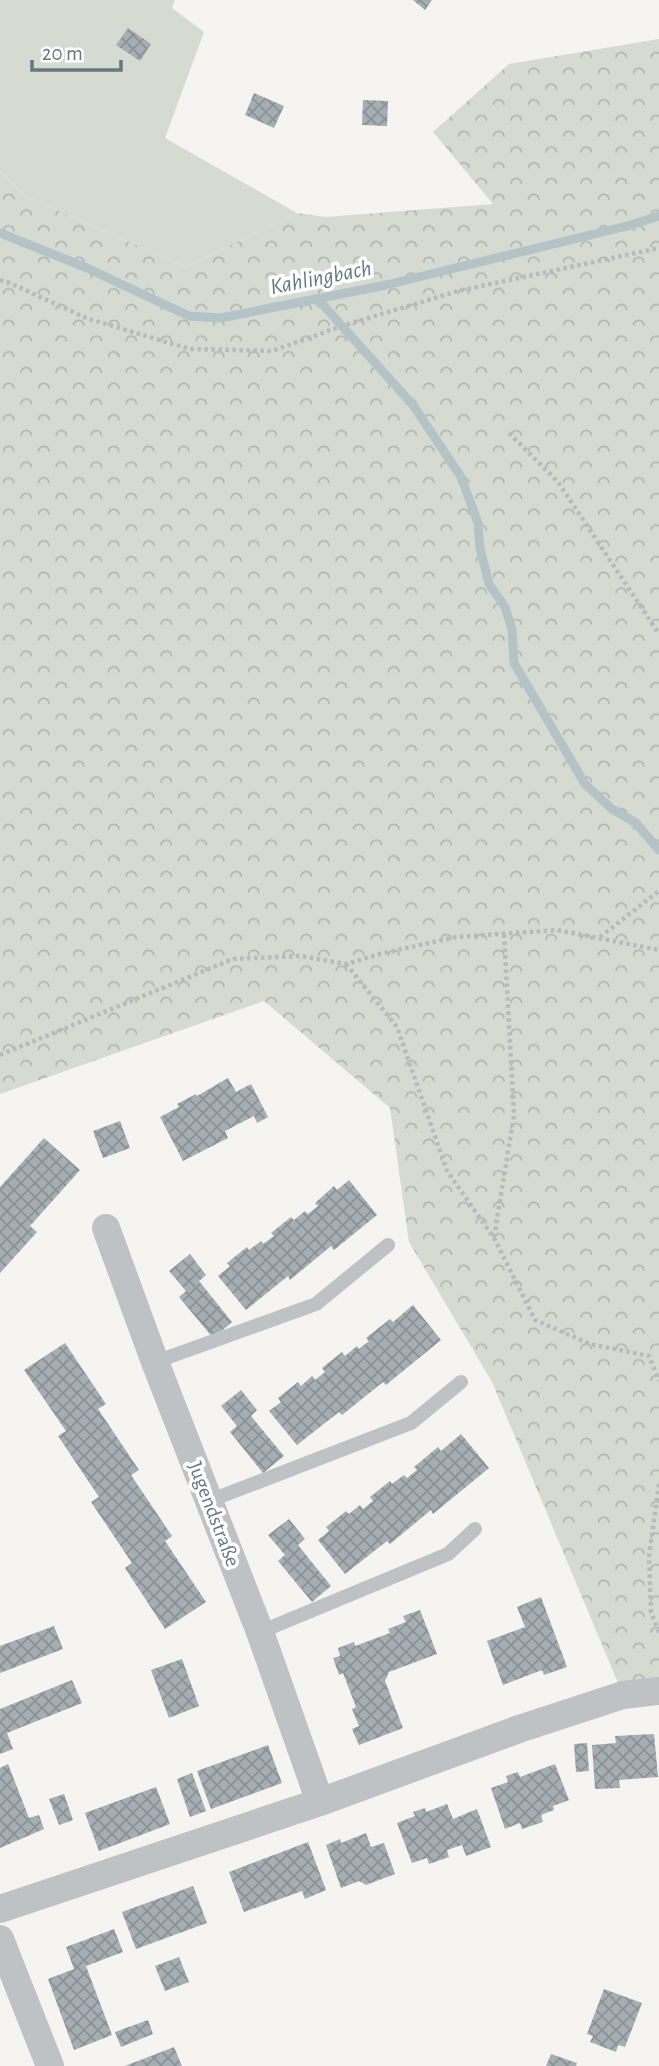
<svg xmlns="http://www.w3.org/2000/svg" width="659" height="2066" viewBox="0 0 659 2066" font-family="'Alegreya Sans',sans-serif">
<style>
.grass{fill:#d6dbd2}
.forest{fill:url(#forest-crowns)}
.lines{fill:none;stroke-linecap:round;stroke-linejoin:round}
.stream{stroke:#b6c3c6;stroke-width:9}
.building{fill:url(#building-cross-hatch)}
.path{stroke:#b8bbbd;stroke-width:4.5;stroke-dasharray:3.5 3.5;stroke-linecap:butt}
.lane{stroke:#bec2c5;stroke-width:14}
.street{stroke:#bec2c5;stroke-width:28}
.labels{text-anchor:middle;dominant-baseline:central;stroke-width:7;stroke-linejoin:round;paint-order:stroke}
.street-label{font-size:21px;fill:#657781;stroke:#fff}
.water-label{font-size:23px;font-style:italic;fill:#60787e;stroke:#fff}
</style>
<defs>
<pattern id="forest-crowns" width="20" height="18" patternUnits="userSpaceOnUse" patternTransform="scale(1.75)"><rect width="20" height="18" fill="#d6dbd2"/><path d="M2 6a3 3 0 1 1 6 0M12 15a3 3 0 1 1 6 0" fill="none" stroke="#b1b6b0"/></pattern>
<pattern id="building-cross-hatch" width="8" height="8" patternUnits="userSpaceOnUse" patternTransform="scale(1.75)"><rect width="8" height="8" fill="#a5aeb2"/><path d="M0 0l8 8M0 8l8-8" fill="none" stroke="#8a9296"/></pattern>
</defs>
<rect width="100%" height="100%" fill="#f5f4f1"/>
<!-- grass -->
<path class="grass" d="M0,0H175L172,8L204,32L165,138L297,213L186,267L25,196L0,171Z"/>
<!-- forest -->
<path class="forest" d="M659,39V1691L623,1695L492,1382L409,1242L390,1108L264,1001L0,1094V171L25,196L186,267L297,213L326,217L493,204L433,132L509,64Z"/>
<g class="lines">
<!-- stream -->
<path class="stream" d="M0,233L87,268L189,316L221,318L386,285L627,226L659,216
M315,299L324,306L413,405L461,477L478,523L480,548L489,584L505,607L512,629L514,663L585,784L612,809L636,823L659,850"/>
</g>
<!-- building -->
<path class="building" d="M413,0H432L425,10Z
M128,28L151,44L140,61L116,45Z
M254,93L284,106L274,128L245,115Z
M363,100L388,101L387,126L362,125Z
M228,1078L236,1092L251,1084L268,1117L257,1123L254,1116L225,1131L228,1138L183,1161L160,1117L179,1107L177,1104L196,1094L197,1096Z
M120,1121L130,1148L103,1158L93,1131Z
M44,1138L80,1170L30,1226L37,1232L0,1273V1187Z
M349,1180L377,1215L334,1250L331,1246L290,1280L288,1276L246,1310L218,1276L230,1266L227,1263L247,1247L249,1250L261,1241L263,1244L274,1236L271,1233L291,1217L294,1220L305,1211L308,1214L318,1206L315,1203L334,1186L337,1190Z
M190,1254L206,1275L199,1281L232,1322L213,1338L179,1297L186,1291L169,1271Z
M413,1305L441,1340L386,1385L383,1382L342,1415L339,1412L297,1445L269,1411L281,1402L278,1398L298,1382L301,1386L312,1376L315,1380L325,1372L322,1368L342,1352L345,1356L357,1346L359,1349L369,1341L366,1338L376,1330L390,1319L393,1322Z
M65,1343L106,1404L98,1409L139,1470L131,1475L172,1536L165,1541L206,1602L165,1629L125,1568L132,1563L91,1502L99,1497L58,1436L66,1431L24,1370Z
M241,1390L257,1410L251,1416L284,1456L263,1473L230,1432L237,1426L221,1406Z
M461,1434L489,1468L433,1514L431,1510L390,1544L387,1541L345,1574L318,1540L329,1531L326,1527L346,1511L349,1514L360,1505L363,1509L373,1501L370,1497L390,1481L392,1484L404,1475L407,1478L417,1470L414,1467L438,1447L441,1451Z
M289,1519L305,1539L298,1545L331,1586L312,1602L278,1561L285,1555L268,1535Z
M541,1597L567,1667L544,1675L542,1670L503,1685L487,1641L525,1627L517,1607Z
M420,1610L437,1654L389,1672L385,1681L403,1728L359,1745L352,1729L359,1726L352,1709L356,1707L343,1673L339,1675L333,1658L340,1656L338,1648L354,1642L355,1646L390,1633L388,1629L406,1622L403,1616Z
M54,1626L63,1649L0,1673V1646Z
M182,1659L199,1706L169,1718L151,1670Z
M72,1680L82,1703L7,1733L13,1749L0,1754V1709Z
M654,1734L658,1777L619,1780L620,1788L595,1789L592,1745L616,1743L615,1736Z
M587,1743L589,1771L576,1772L574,1744Z
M268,1745L282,1783L211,1809L197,1771Z
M8,1764L29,1818L39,1815L44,1829L0,1848V1768Z
M555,1764L569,1800L553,1806L554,1810L541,1815L543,1822L522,1829L520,1823L505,1829L491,1788L508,1782L506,1776L518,1772L520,1777Z
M192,1773L206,1811L190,1817L177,1779Z
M156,1787L170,1824L99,1851L85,1813Z
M64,1794L73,1820L59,1825L49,1799Z
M447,1804L453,1819L477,1809L491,1847L466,1856L462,1845L447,1850L449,1857L429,1864L427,1858L412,1863L397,1823L415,1816L413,1812L425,1808L426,1812Z
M366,1833L371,1847L384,1843L395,1874L366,1885L359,1881L341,1888L326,1845L340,1839L341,1843Z
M308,1842L326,1890L305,1899L302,1891L244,1912L229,1872Z
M193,1886L207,1923L136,1949L122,1912Z
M114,1929L123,1952L86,1966L112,2035L74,2050L48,1979L74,1969L66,1947Z
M179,1957L189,1982L165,1991L155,1966Z
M604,1989L642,2003L625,2047L618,2045L616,2052L590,2042L593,2036L587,2034Z
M148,2020L153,2034L121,2047L115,2032Z
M174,2047L182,2066H125Z
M551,2054L577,2063L576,2066H546Z"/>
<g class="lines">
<!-- path -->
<path class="path" d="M0,280L10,283L86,318L190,349L272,351L342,326L458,291L659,248
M509,433L558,482L659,634
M600,937L659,891
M346,964L397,1027L447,1171L494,1238L535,1320L590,1344L649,1356L659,1381
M0,1055L233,959L301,956L346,964L380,954L456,937L557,930L659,950
M494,1237L514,1115L504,933
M659,1484L649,1557L651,1612L659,1633"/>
<!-- lane -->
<path class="lane" d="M155,1362L316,1304L388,1245
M209,1501L411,1423L461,1382
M260,1632L448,1554L475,1529"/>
<!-- street -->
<path class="street" d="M106,1228L155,1362L260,1632L320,1802
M0,1909L320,1802L519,1729L623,1695L659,1691
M0,1939L50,2066"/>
</g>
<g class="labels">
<!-- street labels -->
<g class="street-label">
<text transform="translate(214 1514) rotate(69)">Jugendstraße</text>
</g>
<!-- water labels -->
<g class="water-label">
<text transform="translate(321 278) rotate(-11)">Kahlingbach</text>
</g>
</g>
<!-- scale -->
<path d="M32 60v10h89v-10" fill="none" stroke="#657781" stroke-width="3.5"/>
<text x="42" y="60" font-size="21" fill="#657781" stroke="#ffffff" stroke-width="5" paint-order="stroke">20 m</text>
</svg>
